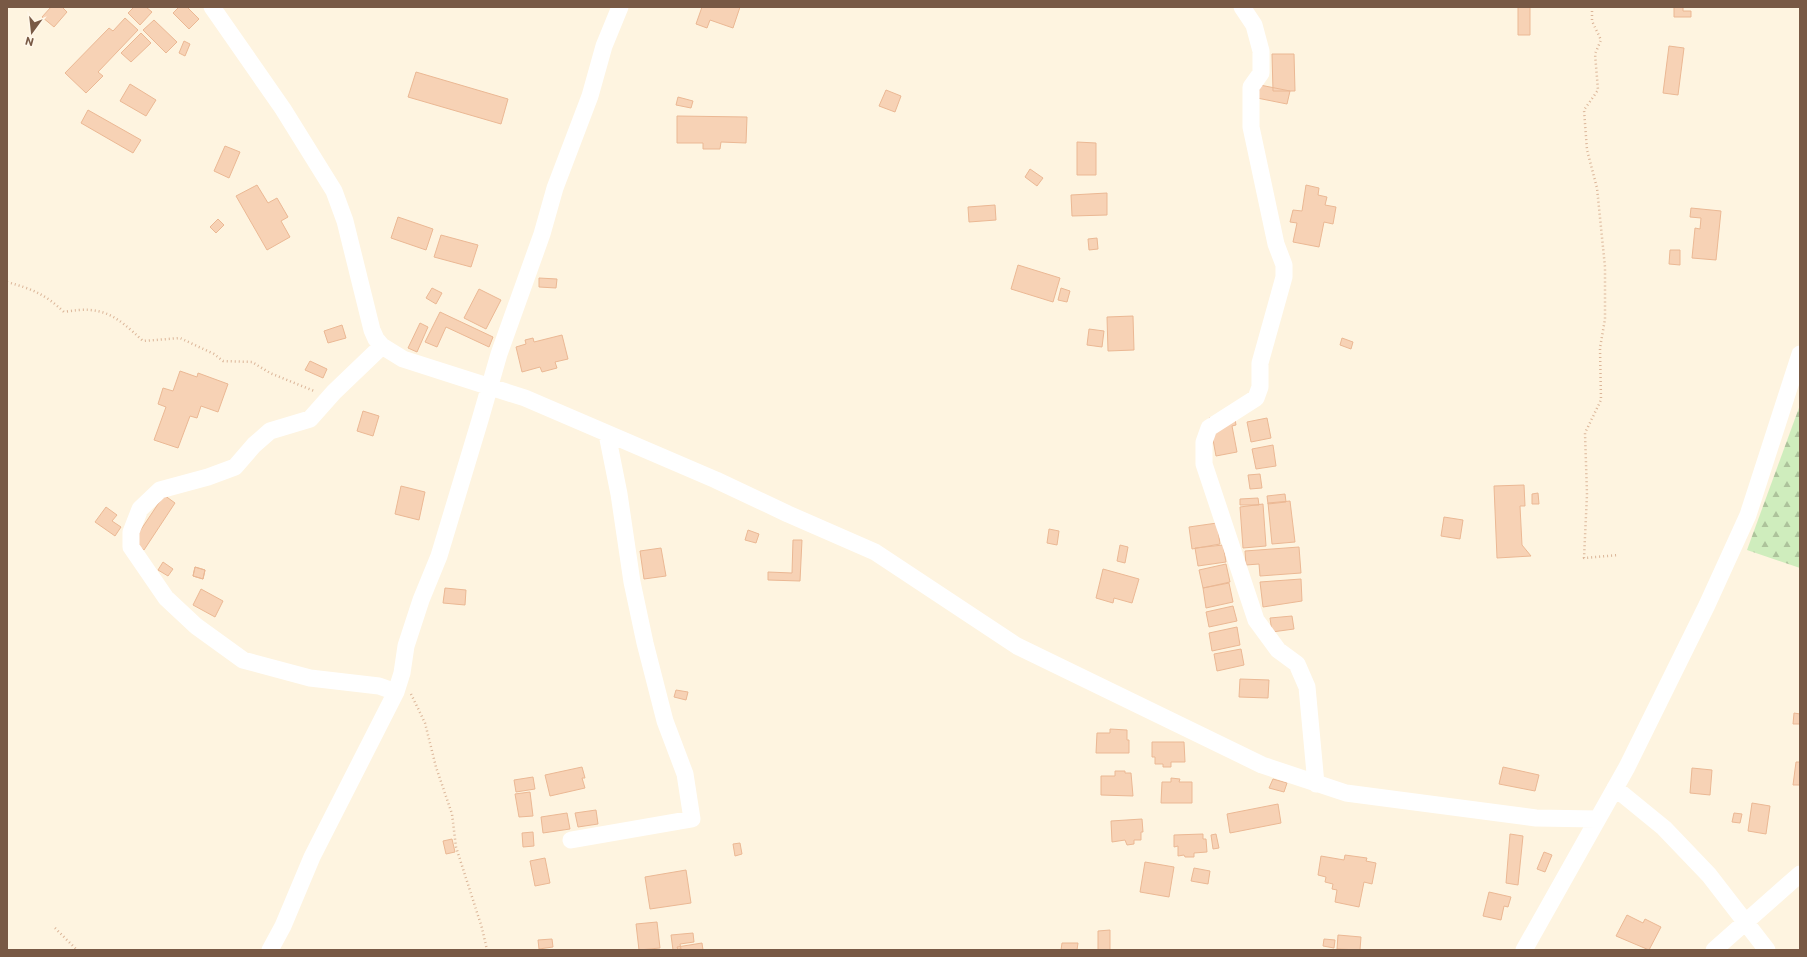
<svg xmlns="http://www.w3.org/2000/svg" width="1807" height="957" viewBox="0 0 1807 957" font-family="Commissioner,sans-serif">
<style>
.forest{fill:url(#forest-firs)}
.building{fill:#f7d2b5;stroke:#ebb894}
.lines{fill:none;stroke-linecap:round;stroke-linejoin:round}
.path{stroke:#dbb598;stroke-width:2.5;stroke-dasharray:1 3;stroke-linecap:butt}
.minor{stroke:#fff;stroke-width:17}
</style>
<defs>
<pattern id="forest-firs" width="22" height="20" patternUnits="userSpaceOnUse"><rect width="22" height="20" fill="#cfedbd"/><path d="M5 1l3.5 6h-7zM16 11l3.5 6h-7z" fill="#adc39b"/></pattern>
</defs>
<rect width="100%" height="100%" fill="#fef4e0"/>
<!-- forest -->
<path class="forest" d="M1800,405V568L1747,550Z"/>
<!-- building -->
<path class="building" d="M51,7H62L67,12L54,27L42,17Z
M134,7H146L152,12L140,25L128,13Z
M179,7H187L199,19L189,29L173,13Z
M702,7H740L733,28L710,20L707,28L696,24Z
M1518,7H1530V35H1518Z
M1674,7H1683V11H1691V17H1674Z
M125,18L138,30L98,72L103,76L86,93L65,73L109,28L113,31Z
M154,20L177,42L166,53L143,30Z
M141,33L151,43L131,62L121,53Z
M184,41L190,44L185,56L179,53Z
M1669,46L1684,48L1678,95L1663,93Z
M1272,54H1294L1295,91H1273Z
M416,72L508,99L501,124L408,97Z
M130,84L156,100L146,116L120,101Z
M1260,85L1290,91L1287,104L1257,98Z
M886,90L901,96L895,112L879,106Z
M678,97L693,101L691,108L676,105Z
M88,110L141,140L133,153L81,123Z
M677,116L747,117L746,143L721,142L720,149H703V143H677Z
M1077,142L1096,143V175H1077Z
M225,146L240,152L229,178L214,171Z
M1030,169L1043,178L1037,186L1025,177Z
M257,185L268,203L277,198L288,217L281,221L290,237L267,250L236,196Z
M1306,185L1319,188L1318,195L1327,197L1325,205L1336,207L1333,224L1324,222L1319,247L1293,242L1297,223L1290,222L1293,210L1302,211Z
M1107,193V215L1072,216L1071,195Z
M995,205L996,220L969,222L968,207Z
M1691,208L1721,211L1716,260L1692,258L1695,228L1700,229L1701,218L1690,217Z
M398,217L433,229L426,250L391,238Z
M218,219L224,225L216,233L210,227Z
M218,219L224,225L216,233L210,227Z
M441,235L478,245L471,267L434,257Z
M1097,238L1098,249L1089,250L1088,239Z
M1670,250H1680V265L1669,264Z
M1018,265L1060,278L1053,302L1011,289Z
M539,278L557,279L556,288L539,287Z
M432,288L442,293L436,304L426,298Z
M1061,288L1070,291L1067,302L1058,300Z
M479,289L501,300L486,329L464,318Z
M440,312L493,337L489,347L446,327L437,347L425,342Z
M1133,316L1134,350L1108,351L1107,317Z
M420,323L428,327L417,352L408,348Z
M342,325L346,338L328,343L324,331Z
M1089,329L1104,331L1102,347L1087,345Z
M562,335L568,359L555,362L557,368L542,372L540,367L522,372L516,347L526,344L525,340L533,338L534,342Z
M1342,338L1353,342L1351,349L1340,345Z
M310,361L327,369L323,378L305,370Z
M180,371L197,377L198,373L228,384L218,412L201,406L197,418L190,416L178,448L154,440L166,407L158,404L163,388L173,391Z
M363,411L379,416L373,436L357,431Z
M1234,413L1236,425L1232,426L1237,452L1216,456L1209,418Z
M1267,418L1271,438L1251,442L1247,422Z
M1273,445L1276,466L1256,469L1252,449Z
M1260,474L1262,488L1250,489L1248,475Z
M1524,485L1525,506H1520L1522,545L1531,556L1497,558L1494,486Z
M401,486L425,492L419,520L395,514Z
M1538,493L1539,504H1532V494Z
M1285,494L1286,502L1268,504L1267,496Z
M164,495L175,503L144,550L132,543Z
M1258,498L1259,505H1240V499Z
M1290,501L1295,542L1272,544L1268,503Z
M1263,504L1266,546L1243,548L1240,507Z
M106,507L117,515L112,521L121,527L115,536L95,522Z
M1444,517L1463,520L1460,539L1441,536Z
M1217,523L1220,544L1192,549L1189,527Z
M1049,529L1059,531L1057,545L1047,543Z
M748,530L759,534L756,543L745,540Z
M793,540H802L800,581L768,580V572L792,573Z
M1120,545L1128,547L1125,563L1117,561Z
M1223,545L1226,562L1198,566L1195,548Z
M1299,547L1301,573L1260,576L1259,564L1246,565L1245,551Z
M661,548L666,576L644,579L640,551Z
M163,562L173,569L168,576L158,570Z
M1226,564L1230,582L1203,588L1199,570Z
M195,567L205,570L203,579L193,576Z
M195,567L205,570L203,579L193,576Z
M1103,569L1139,579L1132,603L1114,598L1113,603L1096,598Z
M1301,579L1302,601L1263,607L1260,582Z
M1229,583L1233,602L1206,608L1203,588Z
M445,588L466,590L465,605L443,603Z
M201,589L223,601L215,617L193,605Z
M1233,606L1237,621L1209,627L1206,612Z
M1292,616L1294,629L1272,632L1270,618Z
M1237,627L1240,645L1212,651L1209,633Z
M1241,649L1244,665L1217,671L1214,654Z
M1240,679L1269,680L1268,698L1239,697Z
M676,690L688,692L686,700L674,697Z
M1794,713L1800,714V724H1793Z
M1110,729L1127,730V740H1129V753H1096L1097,733H1110Z
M1152,742H1184L1185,762H1171V767H1163V764H1155V757H1152Z
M1796,762H1800V785H1793Z
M582,767L585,778H582L585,788L550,796L545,775Z
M1503,767L1539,775L1535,791L1499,784Z
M1692,768L1712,770L1710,795L1690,793Z
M1115,771H1125V773H1131L1133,796L1101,795V776H1115Z
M533,777L535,789L516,792L514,780Z
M1171,778L1180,779L1179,782H1192V803H1161L1162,782H1171Z
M1273,779L1287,783L1284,792L1269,788Z
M530,792L533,816L519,817L515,794Z
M1752,803L1770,806L1766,834L1748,831Z
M1278,804L1281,823L1230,833L1227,814Z
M596,810L598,824L578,827L575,813Z
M567,813L570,829L543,833L541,817Z
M1734,813L1742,814L1740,823L1732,822Z
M1142,819L1143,832H1141V840H1134V844L1127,845L1125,840L1112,842L1111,821Z
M533,832L534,846L523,847L522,833Z
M1203,834V839H1206L1207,852L1194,853V857H1185L1184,855L1178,856V846L1174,847V835Z
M1216,834L1219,848L1213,849L1211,835Z
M1510,834L1523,836L1518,885L1506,883Z
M452,839L455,852L446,854L443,841Z
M740,843L742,854L735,856L733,844Z
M1544,852L1552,855L1545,872L1537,869Z
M1345,855L1367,858L1366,861L1376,863L1372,884L1364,882L1359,907L1335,902L1337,890L1332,889L1333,884L1325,882L1326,877L1318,875L1321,856L1344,860Z
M545,858L550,883L535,886L530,861Z
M1145,862L1174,867L1169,897L1140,892Z
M1194,868L1210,871L1208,884L1191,881Z
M686,870L691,903L650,909L645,877Z
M1489,892L1511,897L1508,907L1504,906L1501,920L1483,916Z
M1627,915L1643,923L1645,919L1661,927L1649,950L1616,936Z
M657,922L660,948L639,950L636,924Z
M1110,930V950H1098V931Z
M693,933L694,942L680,944L681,949L673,950L671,935Z
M1338,935L1361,937L1360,950L1337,949Z
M552,939L553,947L539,949L538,940Z
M1324,939L1335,940L1334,948L1323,946Z
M702,943L703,950H678L677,947Z
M1062,943H1078L1077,950H1061Z"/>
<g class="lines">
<!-- path -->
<path class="path" d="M1592,7V21L1601,40L1595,54L1598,90L1584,110L1587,150L1597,188L1605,267V319L1600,348L1601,400L1585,433L1587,494L1584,558L1619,555
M7,282C32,289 45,294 64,312C103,305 115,315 143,341L180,338L214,354L223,361L252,362L270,373L314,391
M411,694L425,723L436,767L452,814L456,847L482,928L487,950
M55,928L77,950"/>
<!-- minor -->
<path class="minor" d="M212,7L283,109L334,191L345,221L372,330L376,339L382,346L403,359L525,398L716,480L788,514L875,552L1017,646L1262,765L1346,793L1536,818L1597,819
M1242,7L1254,25L1261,51V73L1251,87V127L1276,244L1284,265V277L1260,363V387L1256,398L1209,428L1204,442V464L1256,620L1278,650L1297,664L1307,687L1316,784
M382,346L334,392L310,419L270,431L254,445L235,467L208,477L160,490L140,509L131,532V547L166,598L196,626L243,660L310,678L379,686L396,692
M1615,788L1664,828L1709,875L1767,950
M571,840L692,819L685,774L665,721L645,643L632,582L619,494L607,434
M270,950L283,926L312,857L396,692L402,673L406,646L421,600L439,556L480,420L499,354L542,234L555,188L590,96L604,46L620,7
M1524,950L1627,767L1707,605L1748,515L1800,354
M1714,950L1800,874"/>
</g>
<!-- border -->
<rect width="1807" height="957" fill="none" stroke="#785945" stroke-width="16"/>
<!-- north arrow -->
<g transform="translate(32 32) rotate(195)" stroke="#fff7e9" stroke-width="3" paint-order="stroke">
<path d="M0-3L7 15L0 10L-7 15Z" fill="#785945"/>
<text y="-6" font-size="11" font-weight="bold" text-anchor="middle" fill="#785945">N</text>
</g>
</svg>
